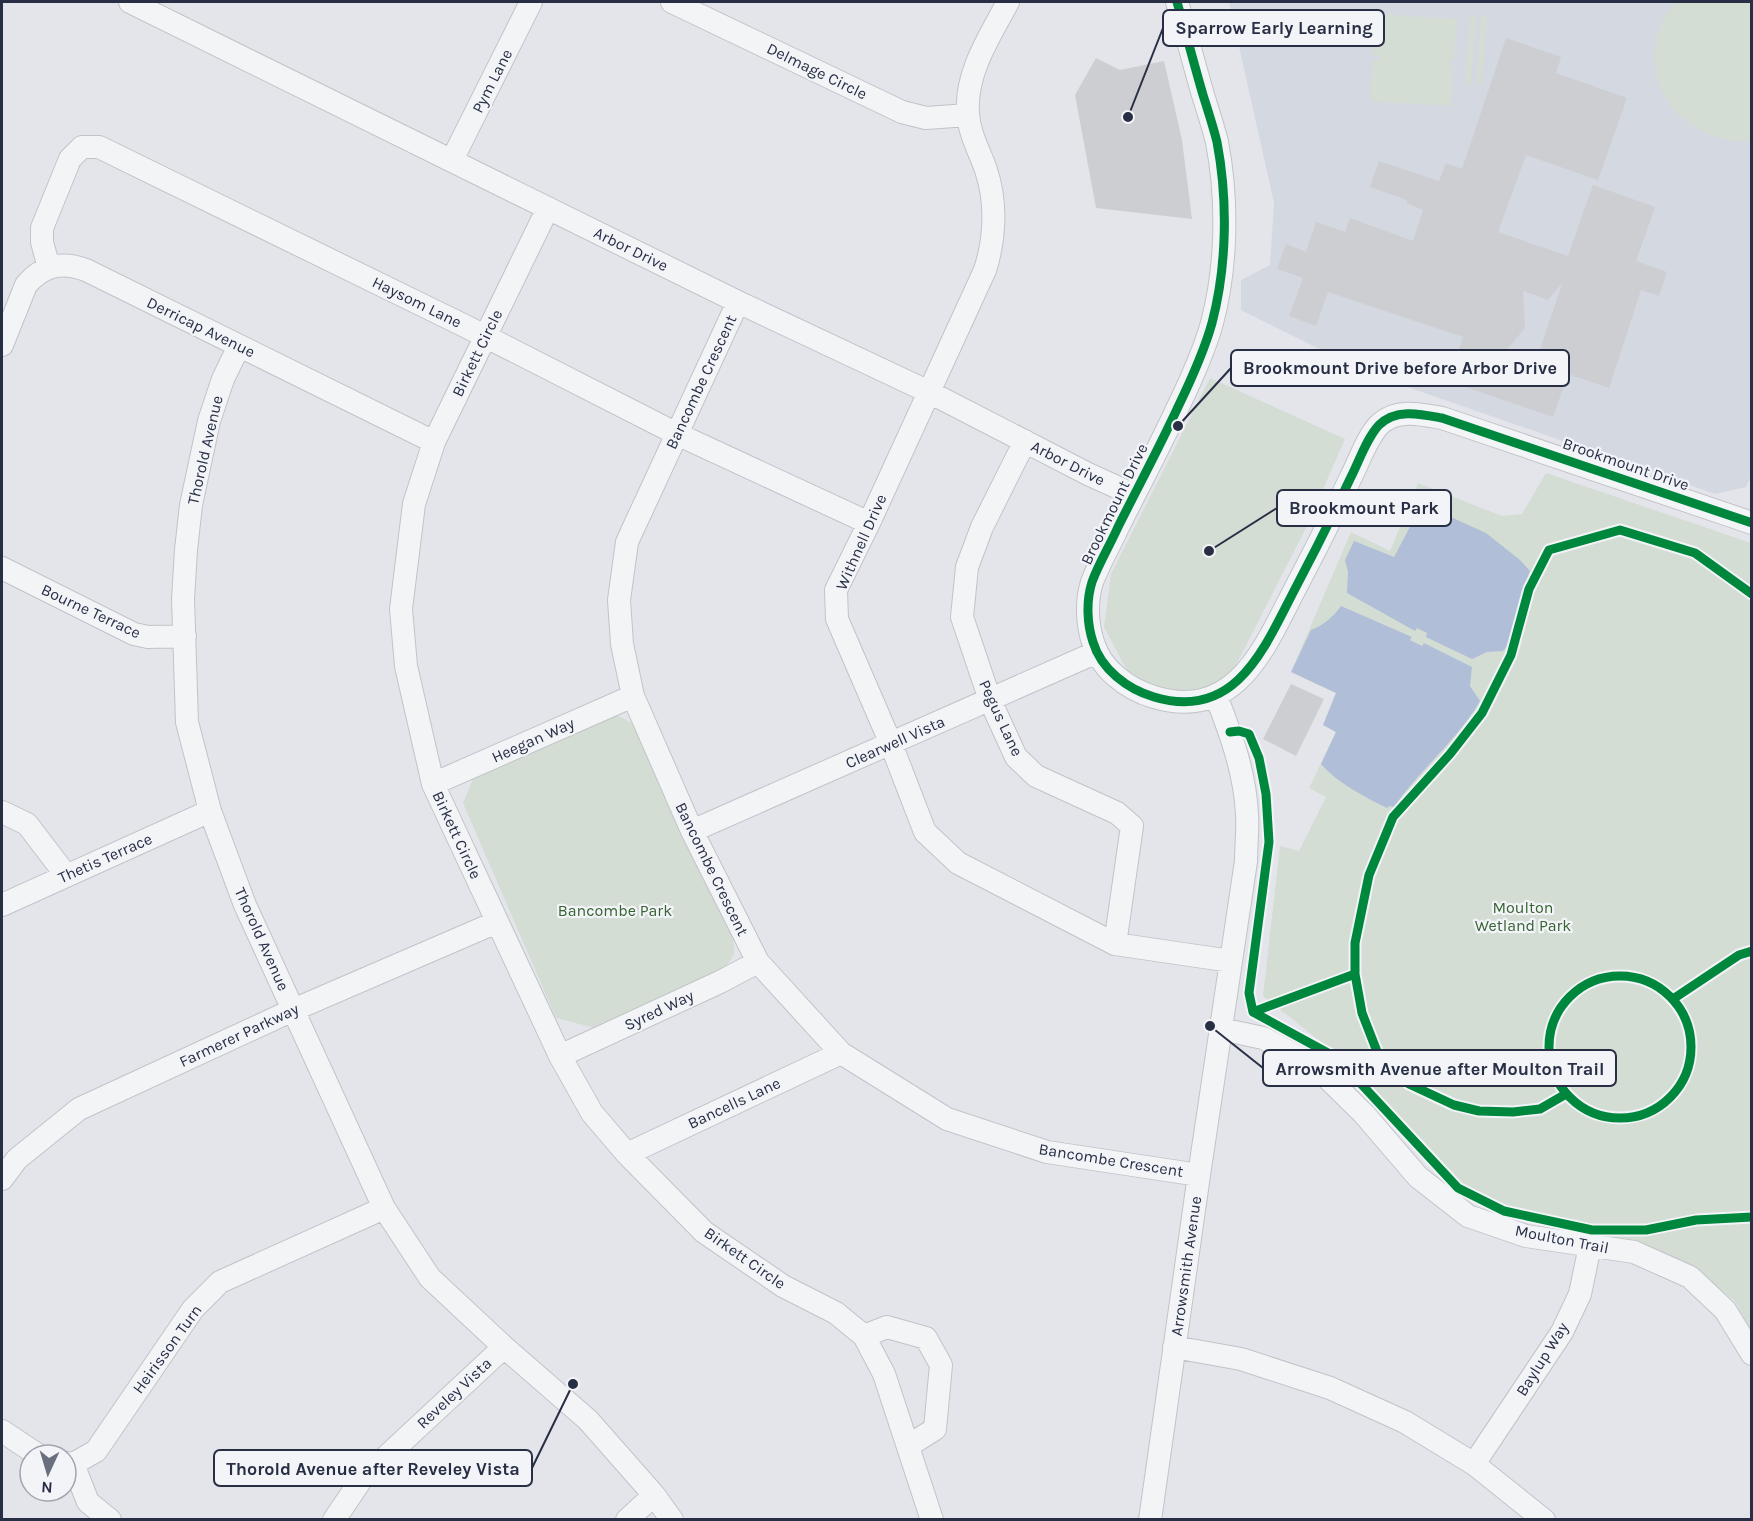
<svg xmlns="http://www.w3.org/2000/svg" width="1753" height="1521" viewBox="0 0 1753 1521" font-family="Karla,sans-serif">
<style>
.built{fill:#d4d8e0}
.green{fill:#d3ddd4}
.water{fill:#b0bed7}
.building{fill:#ccced2;fill-rule:evenodd}
.lines{fill:none;stroke-linecap:round;stroke-linejoin:round}
.minor-casing{stroke:#c2c3c8;stroke-width:24}
.minor{stroke:#f3f4f6;stroke-width:22}
.cycleway-casing{stroke:#f2f4f8;stroke-width:13}
.cycleway{stroke:#00873e;stroke-width:9}
.labels{text-anchor:middle;dominant-baseline:central;stroke-width:4.5;stroke-linejoin:round;paint-order:stroke}
.street-label{font-size:16px;fill:#282f45;stroke:#f2f4f8}
.park-label{font-size:16px;fill:#386333;stroke:#f2f4f8}
.leader{fill:none;stroke:#282f45;stroke-width:2}
.callout-dot{fill:#282f45;stroke:#f2f4f8;stroke-width:2}
.callout{fill:#f2f4f8;stroke:#282f45;stroke-width:2}
.callout-label{font-size:18px;text-anchor:middle;font-weight:bold;fill:#282f45}
</style>
<rect width="100%" height="100%" fill="#e4e5ea"/>
<!-- built -->
<path class="built" d="M1229,2H1751L1752,474L1746,487L1715,494L1370,374L1241,310V280L1270,265L1274,203Z"/>
<!-- green -->
<path class="green" d="M1675,2H1751V141C1674,146 1624,63 1675,2Z
M1376,14L1457,19L1454,61H1448V65H1454L1451,106L1370,101L1373,60H1380V56H1373Z
M1470,16L1476,17L1471,86L1465,85Z
M1481,16H1487L1482,85H1476Z
M1210,378L1345,439L1306,528L1233,671L1215,685L1177,694L1130,676L1104,627L1111,574Z
M1546,473L1751,543V1331L1734,1300L1687,1265L1563,1219L1505,1207L1458,1182L1344,1060L1263,996L1280,846L1299,851L1326,797L1309,788L1336,732L1323,725L1336,693L1291,672L1351,532L1390,551L1418,483L1502,516L1522,514Z
M617,715L637,726L733,936L734,954L724,970L595,1028L556,1018L463,803L475,774Z"/>
<!-- water -->
<path class="water" d="M1422,504L1486,533L1520,560L1530,571L1520,599L1507,646L1503,651L1487,652L1472,659L1426,637L1427,633L1417,628L1415,631L1347,593L1348,572L1345,560L1354,541L1394,557Z
M1341,606L1412,637L1410,640L1422,646L1424,643L1472,667L1470,686L1480,701C1457,741 1420,769 1394,807L1389,806L1387,808C1363,796 1339,784 1321,764L1336,732L1323,725L1336,693L1291,672L1311,630C1324,625 1333,617 1341,606Z"/>
<!-- building -->
<path class="building" d="M1506,38L1561,57L1556,73L1627,98L1598,180L1526,155L1498,232L1568,256L1593,185L1655,207L1636,261L1667,272L1659,296L1641,290L1609,388L1568,374L1553,417L1448,381L1463,337L1328,292L1316,326L1289,316L1303,278L1277,269L1286,244L1306,252L1316,222L1345,232L1350,218L1413,241L1423,210L1406,203L1407,200L1370,187L1379,161L1439,181L1446,163L1462,169ZM1563,282L1558,296L1529,382L1528,369L1499,359L1525,328L1523,291L1548,300Z
M1096,58L1120,70L1164,61L1182,140L1192,219L1096,208L1075,95Z
M1291,684L1324,699L1296,756L1263,739Z"/>
<g class="lines">
<!-- minor casing -->
<g class="minor-casing">
<path id="minor" d="M130,2L738,302L929,392L1088,474L1134,495
M672,2L902,112L926,118L968,115
M1008,2C990,36 965,73 968,113C969,134 980,152 986,170C997,203 995,239 985,270L869,523L836,590L837,619L891,744L925,832L958,863L1115,944L1231,961
M1177,2C1186,33 1194,64 1203,95C1208,111 1213,126 1217,142C1228,200 1227,266 1212,323C1204,352 1191,380 1178,407C1159,448 1138,487 1118,527C1110,545 1099,563 1092,582C1086,601 1087,624 1093,642C1101,669 1127,689 1154,697C1237,722 1265,646 1296,587C1315,551 1333,515 1350,479C1359,462 1366,439 1379,425C1396,408 1421,414 1442,418L1752,523
M452,160L531,2
M548,208L434,442L414,504L401,609L406,666L433,784L560,1056L592,1113L627,1154L704,1232L783,1286L836,1313L864,1336L884,1374L932,1520
M49,268L42,242V228L70,159L82,147H99L465,326L677,434L869,523
M738,302L627,542L619,600L622,644L633,696L692,831L758,962L841,1053L947,1119L1047,1152L1199,1175
M2,345L26,285C43,265 62,261 86,270L434,442
M239,346L223,379L209,421L191,505L186,550L183,599L187,722L210,811L245,905L384,1208L430,1278L504,1347L588,1420L654,1495L672,1520
M1025,441L982,527L967,567L962,617L990,700L1016,757L1036,776L1117,813L1132,826L1115,944
M2,568L134,634L148,637L185,636
M433,784L633,696
M2,812L27,824L66,875
M692,831L1097,652
M2,905L210,811
M1221,1029L1263,1038L1314,1065L1364,1114L1418,1177L1468,1216L1526,1236L1634,1252L1690,1277L1725,1310L1752,1354
M560,1056L720,982L758,962
M627,1154L841,1053
M2,1179L17,1159L79,1109L293,1010L497,922
M864,1336L887,1327L926,1338L941,1365L935,1429L908,1446
M1174,1347L1241,1359L1330,1388L1405,1422L1474,1464L1544,1520
M2,1431L38,1455
M66,1463L73,1464L96,1451L193,1309L220,1282L384,1208
M73,1464L88,1502L110,1520
M1474,1464L1562,1332L1580,1294L1590,1246
M334,1520L361,1480L504,1347
M627,1520L654,1495
M1150,1520L1199,1175L1246,861C1246,846 1248,830 1247,814C1245,773 1231,734 1216,696"/>
</g>
<!-- minor -->
<use href="#minor" class="minor"/>
<!-- cycleway casing -->
<g class="cycleway-casing">
<path id="cycleway" d="M1177,2C1186,33 1194,64 1203,95C1208,111 1213,126 1217,142C1228,200 1227,266 1212,323C1204,352 1191,380 1178,407C1159,448 1138,487 1118,527C1110,545 1099,563 1092,582C1086,601 1087,624 1093,642C1101,669 1127,689 1154,697C1237,722 1265,646 1296,587C1315,551 1333,515 1350,479C1359,462 1366,439 1379,425C1396,408 1421,414 1442,418L1752,523
M1230,732L1239,731L1249,734L1259,758L1266,794L1269,842L1249,993L1253,1012
M1355,974L1253,1012L1337,1058L1458,1188L1504,1211L1592,1230H1646L1696,1220L1752,1217
M1549 1047a71 71 0 1 1 142 0a71 71 0 1 1-142 0Z
M1673,999L1739,955L1752,951
M1566,1094L1540,1109L1513,1112L1479,1111L1454,1105L1409,1084L1378,1054L1362,1013L1355,974V943L1369,875L1393,817L1450,754L1482,713L1511,655L1529,589L1549,550L1620,530L1695,553L1752,594"/>
</g>
<!-- cycleway -->
<use href="#cycleway" class="cycleway"/>
</g>
<g class="labels">
<!-- street labels -->
<g class="street-label">
<text transform="translate(817 71) rotate(26)">Delmage Circle</text>
<text transform="translate(492 81) rotate(-63)">Pym Lane</text>
<text transform="translate(631 249) rotate(26)">Arbor Drive</text>
<text transform="translate(417 302) rotate(26)">Haysom Lane</text>
<text transform="translate(201 327) rotate(26)">Derricap Avenue</text>
<text transform="translate(477 353) rotate(-64)">Birkett Circle</text>
<text transform="translate(701 382) rotate(-65)">Bancombe Crescent</text>
<text transform="translate(205 450) rotate(-77)">Thorold Avenue</text>
<text transform="translate(1068 463) rotate(27)">Arbor Drive</text>
<text transform="translate(1626 464) rotate(19)">Brookmount Drive</text>
<text transform="translate(1114 504) rotate(-64)">Brookmount Drive</text>
<text transform="translate(861 542) rotate(-66)">Withnell Drive</text>
<text transform="translate(91 611) rotate(25)">Bourne Terrace</text>
<text transform="translate(1001 718) rotate(65)">Pegus Lane</text>
<text transform="translate(533 740) rotate(-24)">Heegan Way</text>
<text transform="translate(895 742) rotate(-24)">Clearwell Vista</text>
<text transform="translate(457 835) rotate(65)">Birkett Circle</text>
<text transform="translate(105 858) rotate(-24)">Thetis Terrace</text>
<text transform="translate(712 869) rotate(64)">Bancombe Crescent</text>
<text transform="translate(262 939) rotate(66)">Thorold Avenue</text>
<text transform="translate(659 1010) rotate(-25)">Syred Way</text>
<text transform="translate(239 1035) rotate(-25)">Farmerer Parkway</text>
<text transform="translate(734 1103) rotate(-25)">Bancells Lane</text>
<text transform="translate(1111 1160) rotate(9)">Bancombe Crescent</text>
<text transform="translate(1562 1239) rotate(11)">Moulton Trail</text>
<text transform="translate(745 1258) rotate(35)">Birkett Circle</text>
<text transform="translate(1186 1266) rotate(-82)">Arrowsmith Avenue</text>
<text transform="translate(167 1349) rotate(-54)">Heirisson Turn</text>
<text transform="translate(1542 1359) rotate(-58)">Baylup Way</text>
<text transform="translate(454 1393) rotate(-43)">Reveley Vista</text>
</g>
<!-- park labels -->
<g class="park-label">
<text x="1523" y="907">Moulton<tspan x="1523" dy="18">Wetland Park</tspan></text>
<text x="615" y="910">Bancombe Park</text>
</g>
</g>
<!-- callouts -->
<path class="leader" d="M1128 117L1163 28M1178 426L1231 368M1209 551L1277 508M1210 1026L1263 1068M573 1384L532 1468"/>
<g class="callout-dot">
<circle cx="1128" cy="117" r="6"/>
<circle cx="1178" cy="426" r="6"/>
<circle cx="1209" cy="551" r="6"/>
<circle cx="1210" cy="1026" r="6"/>
<circle cx="573" cy="1384" r="6"/>
</g>
<g class="callout">
<rect x="1163" y="10" width="221" height="36" rx="6"/>
<rect x="1231" y="350" width="338" height="36" rx="6"/>
<rect x="1277" y="490" width="174" height="36" rx="6"/>
<rect x="1263" y="1050" width="353" height="36" rx="6"/>
<rect x="214" y="1450" width="318" height="36" rx="6"/>
</g>
<g class="callout-label">
<text x="1274" y="34">Sparrow Early Learning</text>
<text x="1400" y="374">Brookmount Drive before Arbor Drive</text>
<text x="1364" y="514">Brookmount Park</text>
<text x="1440" y="1075">Arrowsmith Avenue after Moulton Trail</text>
<text x="373" y="1475">Thorold Avenue after Reveley Vista</text>
</g>
<!-- border -->
<rect width="1753" height="1521" fill="none" stroke="#282f45" stroke-width="6"/>
<!-- north arrow -->
<g transform="translate(48 1473) rotate(184)"><circle r="28" fill="#f2f4f8" stroke="#a1a5b0" stroke-width="1.5"/>
<path d="M0-4.5L10 22L0 15L-10 22Z" fill="#6a6f7f"/>
<text y="-9" font-size="16" font-weight="bold" text-anchor="middle" fill="#282f45">N</text>
</g>
</svg>
